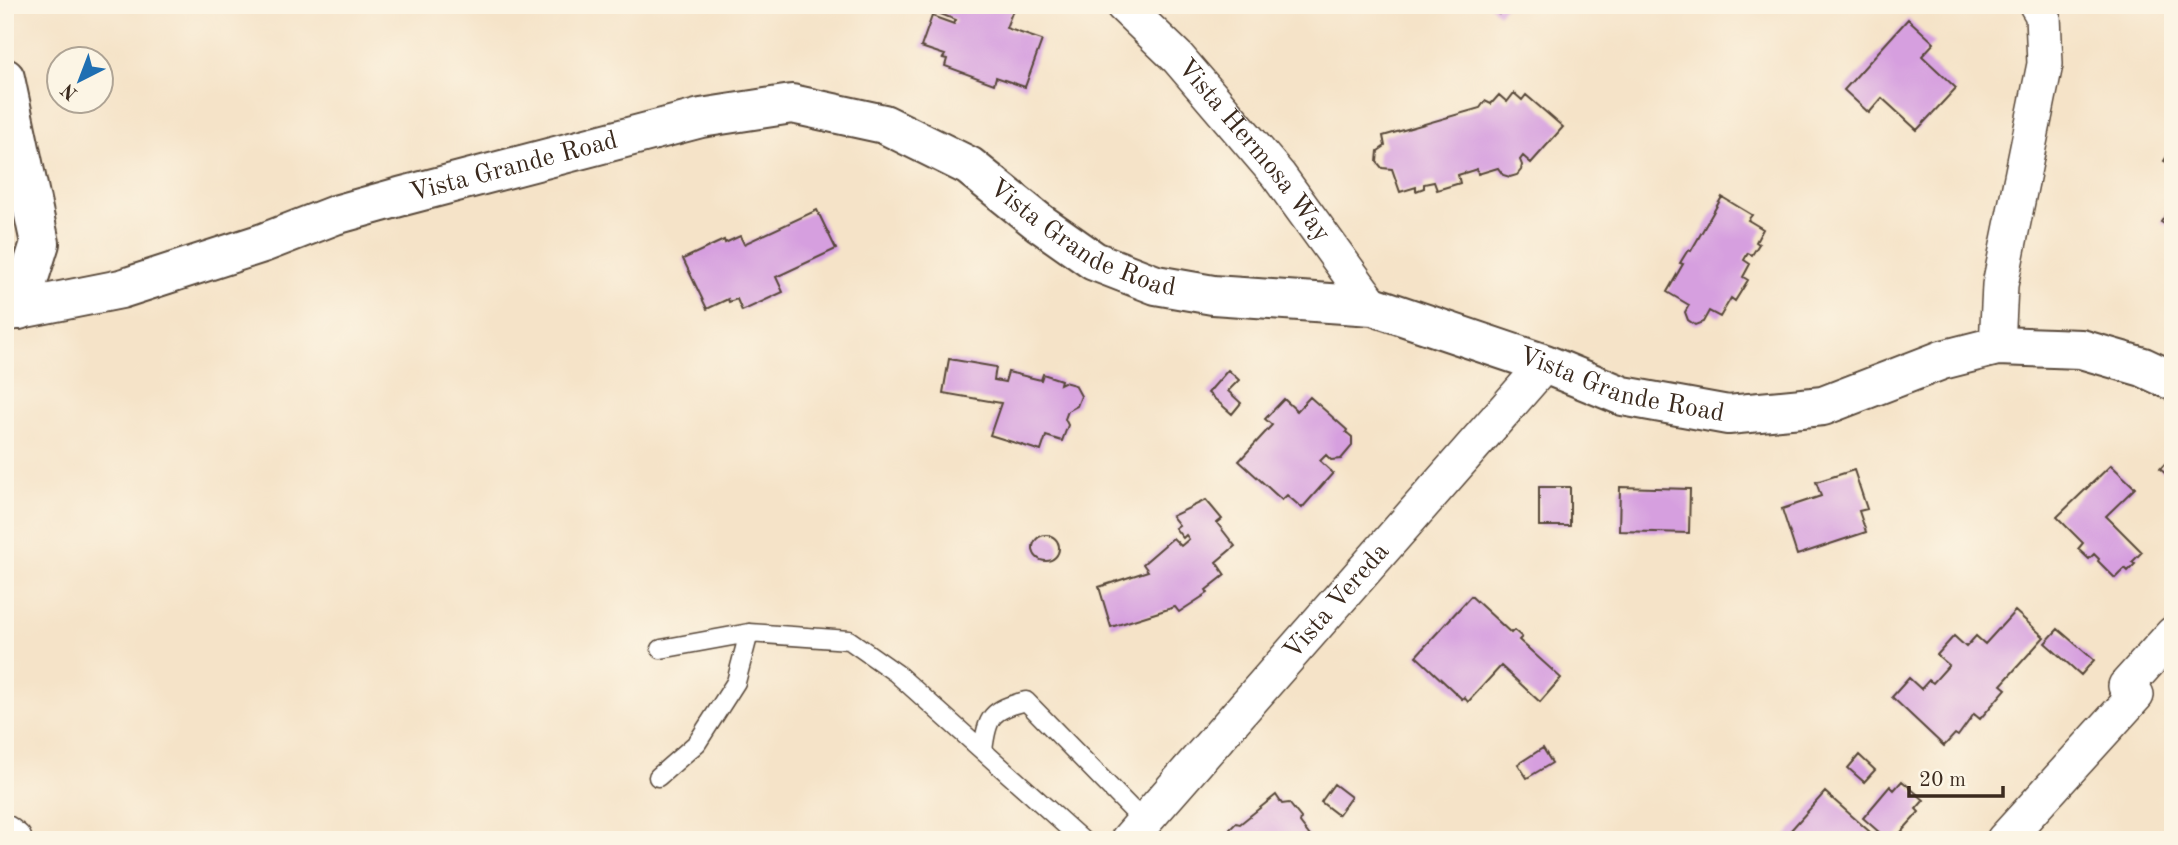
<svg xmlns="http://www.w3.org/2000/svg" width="2178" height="845" viewBox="0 0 2178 845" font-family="'Old Standard TT',serif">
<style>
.building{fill:#d69fdf}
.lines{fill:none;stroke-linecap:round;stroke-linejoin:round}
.service-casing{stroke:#574638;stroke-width:21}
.minor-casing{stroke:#574638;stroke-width:38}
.tertiary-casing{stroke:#574638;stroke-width:42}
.service{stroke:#fff;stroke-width:18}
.minor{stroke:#fff;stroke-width:35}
.tertiary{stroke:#fff;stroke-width:38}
.labels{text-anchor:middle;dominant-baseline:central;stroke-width:6;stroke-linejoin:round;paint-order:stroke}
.street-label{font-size:26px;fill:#3b2a1e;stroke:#fcf5e5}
</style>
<rect width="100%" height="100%" fill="#fcf5e5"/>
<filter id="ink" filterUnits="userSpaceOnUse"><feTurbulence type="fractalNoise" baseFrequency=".0143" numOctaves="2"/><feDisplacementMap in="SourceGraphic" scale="14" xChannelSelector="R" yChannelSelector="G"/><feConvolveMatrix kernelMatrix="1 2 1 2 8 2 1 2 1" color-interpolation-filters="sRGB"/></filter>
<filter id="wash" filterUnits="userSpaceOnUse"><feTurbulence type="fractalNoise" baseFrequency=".00686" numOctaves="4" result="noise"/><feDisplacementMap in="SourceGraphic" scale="28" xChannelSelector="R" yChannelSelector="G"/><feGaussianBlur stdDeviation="1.57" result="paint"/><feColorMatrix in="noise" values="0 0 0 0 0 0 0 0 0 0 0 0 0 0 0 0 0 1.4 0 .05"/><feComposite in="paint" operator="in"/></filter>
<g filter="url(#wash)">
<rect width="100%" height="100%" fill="#f5e3c8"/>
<g id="blocks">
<!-- building -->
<path class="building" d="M936,5H999L1013,10L1006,28L1042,40L1025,87L996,77L994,84L945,66L947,59L943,58L945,55L921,47L932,16L954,24L956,20L933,11Z
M1489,5H1506L1499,14Z
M1908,19L1934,43L1922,56L1956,88L1917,130L1882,98L1869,113L1844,90Z
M1514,93L1522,100L1526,95L1563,127L1531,163L1523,156L1520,160L1522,165L1521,170L1517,175L1510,177L1503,175L1498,168L1478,174L1477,169L1458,175L1460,183L1437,190L1434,182L1424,184V188L1416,191V187L1400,192L1392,169L1382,168L1377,162L1378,151L1385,146L1383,136L1480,108L1485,101L1491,104L1499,95L1507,102Z
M2173,147V166L2164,161Z
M1722,197L1752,215L1748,220L1763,229L1756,242L1759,244L1752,255L1748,253L1744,260L1750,264L1743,277L1748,280L1735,301L1731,298L1720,317L1709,311L1703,322L1695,325L1688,320L1685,312L1689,305L1667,292L1683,264L1680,263L1688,250L1691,251Z
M2173,204V229L2161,222Z
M817,210L836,249L776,277L783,292L742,311L737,299L729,302L728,299L707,309L683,259L724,240L725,243L740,236L744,244Z
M949,359L996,367L994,380L1005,382L1008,372L1041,380L1043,374L1061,380L1060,384L1064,382L1075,385L1081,396L1077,406L1068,411L1065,419L1068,425L1062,441L1046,436L1041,451L990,435L1001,403L943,393Z
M1228,370L1239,380L1228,391L1241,403L1232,414L1208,393Z
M1310,397L1347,430L1346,432L1352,437V446L1341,459L1331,460L1326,455L1320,461L1333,473L1302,508L1287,495L1282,500L1239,461L1272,425L1265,419L1284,399L1297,411Z
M2173,455V480L2160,469Z
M2111,465L2135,488L2106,516L2142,552L2132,562L2135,564L2128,571L2125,568L2115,578L2098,561L2099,559L2094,554L2089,559L2078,549L2083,543L2057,517Z
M1854,470L1867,509L1859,511L1866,532L1797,555L1782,509L1821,496L1816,482Z
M1539,487H1570V526H1539Z
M1620,487L1690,489L1689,533L1619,531Z
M1206,500L1222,519L1217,523L1235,546L1216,562L1225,575L1206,590L1208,593L1179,612L1175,607L1111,627L1099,587L1148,571L1143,564L1173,538L1181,546L1189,539L1186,535L1183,538L1175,528L1179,525L1172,516Z
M1033 548a13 13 0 1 1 26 0a13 13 0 1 1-26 0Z
M1471,596L1511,633L1514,630L1522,637L1519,640L1561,678L1540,702L1501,666L1468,702L1464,697L1462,699L1416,656Z
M2015,611L2044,637L2001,685L2006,689L1980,719L1974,714L1958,736L1955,734L1944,746L1892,697L1909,678L1921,689L1929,680L1933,683L1949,665L1937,655L1954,636L1966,647L1976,636L1985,644Z
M2058,629L2094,660L2081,675L2045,643Z
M1543,748L1552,763L1527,778L1518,764Z
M1859,755L1875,770L1864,782L1848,768Z
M1902,781L1924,800L1916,809L1919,812L1894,840H1888L1863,818L1890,786L1894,790Z
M1334,784L1351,797L1338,815L1321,802Z
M1825,792L1879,840H1782Z
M1276,795L1282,804L1289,803L1301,818L1300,823L1313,840H1219L1236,823L1240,824Z"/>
</g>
</g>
<g filter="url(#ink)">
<use href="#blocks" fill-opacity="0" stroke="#574638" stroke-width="2"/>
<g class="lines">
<!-- service casing -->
<g class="service-casing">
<path id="service" d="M661,649L749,633L849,640L896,673L983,751
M658,777L697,743L736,682L749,633
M1082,840L983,751C987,716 991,710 1026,701L1144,822"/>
</g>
<!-- minor casing -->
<g class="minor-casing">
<g id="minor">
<path id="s1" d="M1123,5L1178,58L1278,175L1373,306"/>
<path d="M1997,346L2000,285L2045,64L2043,15L2037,5"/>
<path d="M5,833L14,840"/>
<path id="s2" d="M1128,840L1545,364"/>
<path d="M2004,840L2136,695L2126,686L2173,634"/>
</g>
</g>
<!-- tertiary casing -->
<g class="tertiary-casing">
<g id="tertiary">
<path d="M5,78L40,243L19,310L8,293"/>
<path id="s3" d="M5,312L121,289L263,243L335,215L403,196L701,118L792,104L884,124L969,166L1040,223L1094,261L1156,285L1213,295L1373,306L1545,364L1623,396L1728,415L1823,406L1942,360L1997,346L2081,349L2143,367L2173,381"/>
</g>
</g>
<!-- service -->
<use href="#service" class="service"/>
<!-- minor -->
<use href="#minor" class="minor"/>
<!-- tertiary -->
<use href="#tertiary" class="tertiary"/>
</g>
</g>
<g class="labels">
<!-- street labels -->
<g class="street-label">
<text stroke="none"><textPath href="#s1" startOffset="196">Vista Hermosa Way</textPath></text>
<text stroke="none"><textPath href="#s3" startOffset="530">Vista Grande Road</textPath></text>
<text stroke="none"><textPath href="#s3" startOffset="1141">Vista Grande Road</textPath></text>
<text stroke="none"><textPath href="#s3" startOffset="1708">Vista Grande Road</textPath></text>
<text stroke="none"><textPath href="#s2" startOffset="317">Vista Vereda</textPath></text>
</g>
</g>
<!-- margin -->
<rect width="2178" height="845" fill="none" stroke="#fcf5e5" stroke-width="28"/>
<!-- north arrow -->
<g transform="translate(80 80) rotate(222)"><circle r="33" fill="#fcf5e5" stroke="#afa495" stroke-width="2"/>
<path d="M0-5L12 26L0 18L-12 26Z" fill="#1f6fb2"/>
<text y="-10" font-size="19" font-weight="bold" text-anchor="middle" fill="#3b2a1e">N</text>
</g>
<!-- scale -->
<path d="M1909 786v10h94v-10" fill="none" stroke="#3b2a1e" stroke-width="3.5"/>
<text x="1919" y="786" font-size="21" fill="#3b2a1e" stroke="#fcf5e5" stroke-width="5" paint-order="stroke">20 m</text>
</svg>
